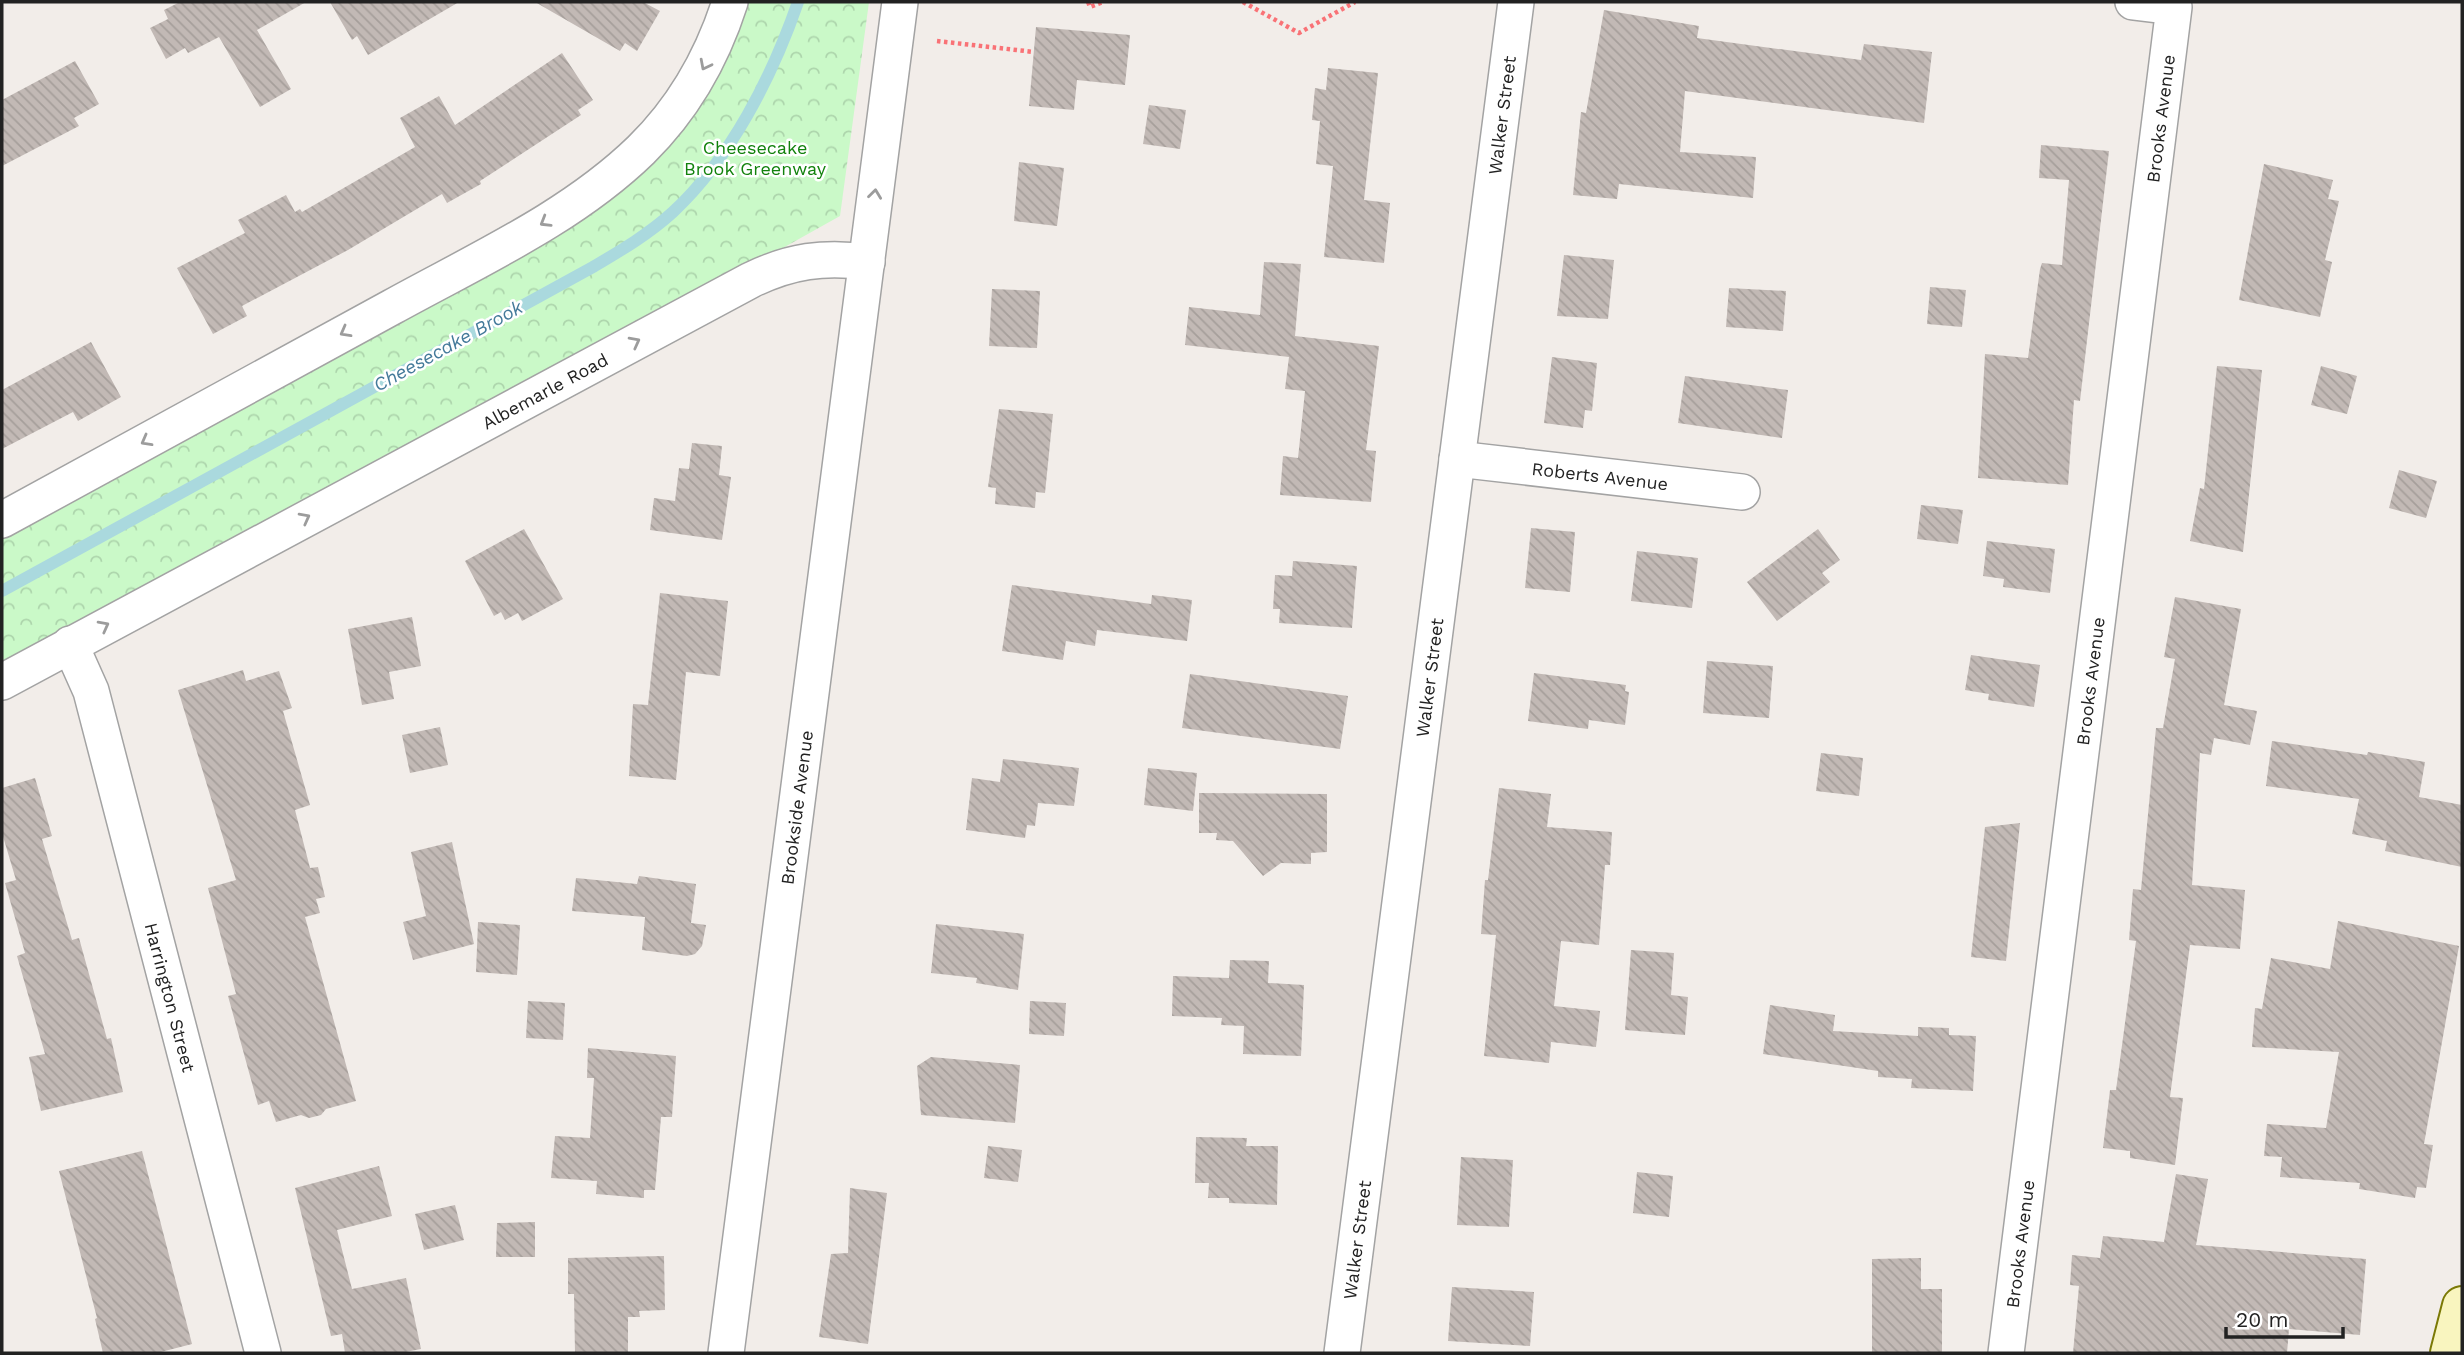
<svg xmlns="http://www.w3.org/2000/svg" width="2464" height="1355" viewBox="0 0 2464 1355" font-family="'Work Sans',sans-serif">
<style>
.park{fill:url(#park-crowns)}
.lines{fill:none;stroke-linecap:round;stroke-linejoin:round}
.stream{stroke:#aad9de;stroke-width:12}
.building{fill:url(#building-back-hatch)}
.street-casing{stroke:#a3a3a3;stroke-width:38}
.secondary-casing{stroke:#7b7906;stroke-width:42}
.path{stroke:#f97276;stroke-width:4.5;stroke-dasharray:3.5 3.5;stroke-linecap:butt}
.street{stroke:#fff;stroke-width:35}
.secondary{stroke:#f9f5bf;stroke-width:38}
.oneway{stroke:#9c9c9c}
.labels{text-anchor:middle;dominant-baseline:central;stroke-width:5;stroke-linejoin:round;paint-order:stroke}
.street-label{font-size:18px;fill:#222;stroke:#fff}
.park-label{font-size:18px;fill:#12820d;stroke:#fff}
.water-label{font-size:19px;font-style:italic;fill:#447a9a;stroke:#fff}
</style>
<defs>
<pattern id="park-crowns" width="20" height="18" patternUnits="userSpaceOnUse" patternTransform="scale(1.75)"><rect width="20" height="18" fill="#caf9c8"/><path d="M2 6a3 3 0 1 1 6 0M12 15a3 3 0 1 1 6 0" fill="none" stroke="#add5ac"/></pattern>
<pattern id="building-back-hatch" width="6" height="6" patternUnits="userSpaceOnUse" patternTransform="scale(1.75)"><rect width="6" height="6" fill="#c2b9b5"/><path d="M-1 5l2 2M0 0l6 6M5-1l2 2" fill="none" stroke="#a69f9b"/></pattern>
</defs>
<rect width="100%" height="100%" fill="#f2ede9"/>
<!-- park -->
<path class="park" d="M727,2H869L840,216L2,685V519L623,166Z"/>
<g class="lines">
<!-- stream -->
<path class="stream" d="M2,591L593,267C620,251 649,234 673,212C731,158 772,77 798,2"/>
</g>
<!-- building -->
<path class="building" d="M180,2H306L257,30L291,89L260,107L219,37L188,53L185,48L166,59L150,28L168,19L164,10Z
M330,2H459L368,55L357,36L352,40Z
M535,2H643L660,11L637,51L625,43L620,51Z
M1604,10L1699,26L1697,38L1861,60L1864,44L1932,52L1924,123L1685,91L1680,152L1756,157L1753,198L1619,184L1617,199L1573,195L1581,112L1586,113Z
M1036,27L1130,35L1125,85L1077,80L1074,110L1029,106Z
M562,53L593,100L578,110L581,115L480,181L481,184L447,203L442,194L348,250L242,306L247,316L213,334L177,268L245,233L238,220L286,195L295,212L300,209L302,212L415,147L400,118L439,96L455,125Z
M75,61L99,104L74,118L79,126L2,166V100Z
M1328,68L1378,73L1364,200L1390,203L1384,263L1324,257L1333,166L1316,164L1320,121L1312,120L1315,88L1326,90Z
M1149,105L1186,110L1180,149L1143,144Z
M2041,145L2109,151L2080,401L2074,400L2068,485L1978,478L1985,354L2028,358L2040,269L2042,263L2062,265L2069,180L2039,178Z
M1019,162L1064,168L1057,226L1014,221Z
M2264,164L2333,180L2328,199L2339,201L2325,260L2332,262L2320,317L2239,300Z
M1564,255L1614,260L1608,319L1557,316Z
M1264,262L1301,264L1295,336L1379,346L1366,450L1376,451L1371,502L1280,495L1283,456L1298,458L1305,391L1285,389L1289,357L1185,345L1189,307L1260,315Z
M1930,287L1966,290L1962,327L1927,324Z
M1729,288L1786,291L1783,331L1726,327Z
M992,289L1040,291L1037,348L989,346Z
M91,342L121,397L78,421L73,412L2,449V390Z
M1552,357L1597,363L1592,411L1585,410L1583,428L1544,423Z
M2217,366L2262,370L2243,552L2190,541L2200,488L2204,489Z
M2321,366L2357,376L2347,414L2311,405Z
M1685,376L1788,390L1782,438L1678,423Z
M999,409L1053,414L1045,493L1036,492L1035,508L995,504L996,488L988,487Z
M692,443L722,446L719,475L731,477L722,540L650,530L654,498L675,501L679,468L689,469Z
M2399,470L2437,481L2426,518L2389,508Z
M1921,505L1963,510L1958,544L1917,539Z
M1531,528L1575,532L1570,592L1525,588Z
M524,529L563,599L522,621L518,613L505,620L501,612L494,616L465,561Z
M1818,529L1840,560L1822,573L1830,582L1777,621L1747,582Z
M1987,541L2055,549L2050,593L2003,587L2004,579L1983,576Z
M1637,551L1698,558L1692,608L1631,601Z
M1293,561L1357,566L1352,628L1279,623L1280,609H1273L1275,575L1292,576Z
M1012,585L1151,604L1152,595L1192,600L1187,641L1097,630L1095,646L1066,641L1063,660L1002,651Z
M660,593L728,601L720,676L686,672L676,780L629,776L633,704L648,705Z
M2175,597L2241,609L2224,705L2257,711L2250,745L2214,738L2211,755L2200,753L2192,885L2245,890L2240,949L2190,945L2170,1097L2183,1098L2175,1165L2130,1158V1151L2103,1148L2110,1090H2116L2136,941L2129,940L2133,889L2141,890L2156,728H2163L2175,659L2164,657Z
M412,617L421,666L389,672L394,699L362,705L348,629Z
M1971,655L2040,665L2034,707L1988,700L1989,694L1965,690Z
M1707,661L1773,666L1769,718L1703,713Z
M243,670L246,681L279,671L292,708L283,711L310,805L295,810L310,868L318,867L325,897L316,899L320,913L305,917L356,1101L326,1109L321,1115L309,1118L301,1115L276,1122L269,1101L258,1105L228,996L236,994L208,888L236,880L178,690Z
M1534,673L1626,685L1625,691L1629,692L1625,725L1589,720L1588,729L1528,721Z
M1190,674L1348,696L1340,749L1182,728Z
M440,727L448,765L410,773L402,735Z
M2272,741L2367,755L2368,752L2425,762L2419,797L2462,805V867L2385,851L2387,841L2352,834L2359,799L2266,786Z
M1821,753L1863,758L1859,796L1816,791Z
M1003,759L1079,768L1074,806L1038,803L1035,826L1027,825L1025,838L966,830L972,778L1000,782Z
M1148,768L1197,773L1193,811L1144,805Z
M35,778L52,836L42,839L72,940L79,938L107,1039L111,1038L123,1092L41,1111L29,1057L45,1054L17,956L25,953L5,883L16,880L2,833V788Z
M1499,788L1551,794L1547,827L1612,832L1610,865H1605L1599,945L1561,941L1554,1006L1600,1011L1596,1047L1551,1042L1549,1063L1484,1056L1496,935L1481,934L1485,880H1488Z
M1199,793L1327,794V852L1311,853V864L1281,863L1263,876L1233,841L1216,840L1217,833H1199Z
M2020,823L2006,961L1971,957L1985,827Z
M452,842L474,944L413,960L403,922L426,916L411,852Z
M639,876L696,884L691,923L706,925L702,946L695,954L687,956L642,950L645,917L572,911L576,878L637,884Z
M2338,921L2459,946L2424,1144L2433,1145L2426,1188L2417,1187L2415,1198L2359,1189L2360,1183L2280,1177L2282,1157L2264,1156L2267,1124L2326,1128L2339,1052L2252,1047L2255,1008L2262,1009L2271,958L2330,969Z
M478,922L520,925L517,975L476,972Z
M936,924L1024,934L1018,990L976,983L977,978L931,973Z
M1631,950L1674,953L1671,995L1688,997L1685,1035L1625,1030Z
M1230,960L1269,961L1268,983L1304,985L1301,1056L1243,1054L1244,1026L1221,1025L1222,1018L1172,1016L1173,976L1229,978Z
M528,1001L565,1003L563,1040L526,1038Z
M1030,1001L1066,1003L1064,1036L1029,1034Z
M1770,1005L1835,1015L1833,1031L1918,1036V1027L1949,1028V1035L1976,1036L1973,1091L1911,1088L1912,1079L1878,1077V1071L1763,1054Z
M588,1048L676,1056L672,1117H661L655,1190H644V1198L596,1194L597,1181L551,1178L555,1136L590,1138L594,1078H587Z
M931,1057L1020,1065L1015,1123L921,1115L917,1066Z
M1196,1137L1247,1138L1246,1146H1278L1277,1205L1229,1203V1198H1208L1209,1183H1195Z
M988,1146L1022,1150L1018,1182L984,1178Z
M142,1151L192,1344L157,1353H103L95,1319L97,1318L59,1171Z
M1461,1157L1513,1160L1509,1227L1457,1225Z
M379,1166L392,1216L337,1230L352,1289L406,1278L421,1349L400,1353H345L342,1334L331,1336L295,1188Z
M1637,1172L1673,1176L1669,1217L1633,1213Z
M2176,1174L2208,1179L2196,1245L2366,1259L2360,1335L2289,1329L2287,1353H2073L2079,1286L2070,1285L2072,1255L2100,1258L2103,1236L2164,1242Z
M850,1188L887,1193L868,1344L819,1337L831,1254L848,1253Z
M455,1205L464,1240L424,1250L415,1214Z
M535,1222V1257H496L497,1223Z
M664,1256L665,1310L639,1311L640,1317H628V1353H575L574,1294H568V1258Z
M1921,1258V1289H1942V1353H1872V1259Z
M1452,1287L1534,1292L1530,1346L1448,1341Z"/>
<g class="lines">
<!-- street casing -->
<g class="street-casing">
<g id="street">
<path id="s1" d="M1457,459L1742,492"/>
<path d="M2,520C132,449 262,378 392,307C477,260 571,218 641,150C684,108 712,58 730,2"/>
<path id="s2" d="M70,644L91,691L263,1353"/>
<path id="s3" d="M2,682L751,280C790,261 824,256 867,262"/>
<path id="s4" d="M726,1353L900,2"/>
<path id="s5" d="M1342,1353L1516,2"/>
<path id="s6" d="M2006,1353L2174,7L2133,2"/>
</g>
</g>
<!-- secondary casing -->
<g class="secondary-casing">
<path id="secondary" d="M2450,1353L2462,1306"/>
</g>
<!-- path -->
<path class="path" d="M1088,2L1090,7L1103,2
M1243,2L1299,33L1355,2
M937,41L1034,52"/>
<!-- street -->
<use href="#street" class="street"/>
<!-- secondary -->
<use href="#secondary" class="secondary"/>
</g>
<!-- one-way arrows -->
<defs><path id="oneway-chevron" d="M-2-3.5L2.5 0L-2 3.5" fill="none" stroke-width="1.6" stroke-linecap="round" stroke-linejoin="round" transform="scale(1.75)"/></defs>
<g class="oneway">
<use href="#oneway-chevron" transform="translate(705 65) rotate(117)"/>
<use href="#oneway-chevron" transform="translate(875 194) rotate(-83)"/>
<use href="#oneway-chevron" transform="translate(545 222) rotate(149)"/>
<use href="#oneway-chevron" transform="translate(345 332) rotate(151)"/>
<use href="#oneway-chevron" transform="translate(635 342) rotate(-28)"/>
<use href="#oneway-chevron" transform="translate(146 441) rotate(151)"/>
<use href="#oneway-chevron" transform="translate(305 518) rotate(-28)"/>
<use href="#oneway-chevron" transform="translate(104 626) rotate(-28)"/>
</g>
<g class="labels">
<!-- street labels -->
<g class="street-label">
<text stroke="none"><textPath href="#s5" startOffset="1248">Walker Street</textPath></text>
<text stroke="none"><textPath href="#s6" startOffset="1244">Brooks Avenue</textPath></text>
<text stroke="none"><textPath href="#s3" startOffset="616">Albemarle Road</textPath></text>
<text stroke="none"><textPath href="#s1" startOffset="144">Roberts Avenue</textPath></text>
<text stroke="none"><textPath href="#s5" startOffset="681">Walker Street</textPath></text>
<text stroke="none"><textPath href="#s6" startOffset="677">Brooks Avenue</textPath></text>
<text stroke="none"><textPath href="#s4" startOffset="550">Brookside Avenue</textPath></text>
<text stroke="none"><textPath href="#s2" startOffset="368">Harrington Street</textPath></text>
<text stroke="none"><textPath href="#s5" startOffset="114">Walker Street</textPath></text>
<text stroke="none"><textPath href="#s6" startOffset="110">Brooks Avenue</textPath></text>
</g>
<!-- park labels -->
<g class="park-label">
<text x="755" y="147">Cheesecake<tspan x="755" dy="21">Brook Greenway</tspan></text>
</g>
<!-- water labels -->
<g class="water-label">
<text transform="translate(448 346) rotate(-29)">Cheesecake Brook</text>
</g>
</g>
<!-- border -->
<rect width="2464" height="1355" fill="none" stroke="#222222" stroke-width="7"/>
<!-- scale -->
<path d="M2226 1327v10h117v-10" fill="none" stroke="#222222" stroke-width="3.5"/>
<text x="2236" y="1327" font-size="21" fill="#222222" stroke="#ffffff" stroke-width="5" paint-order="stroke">20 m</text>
</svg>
